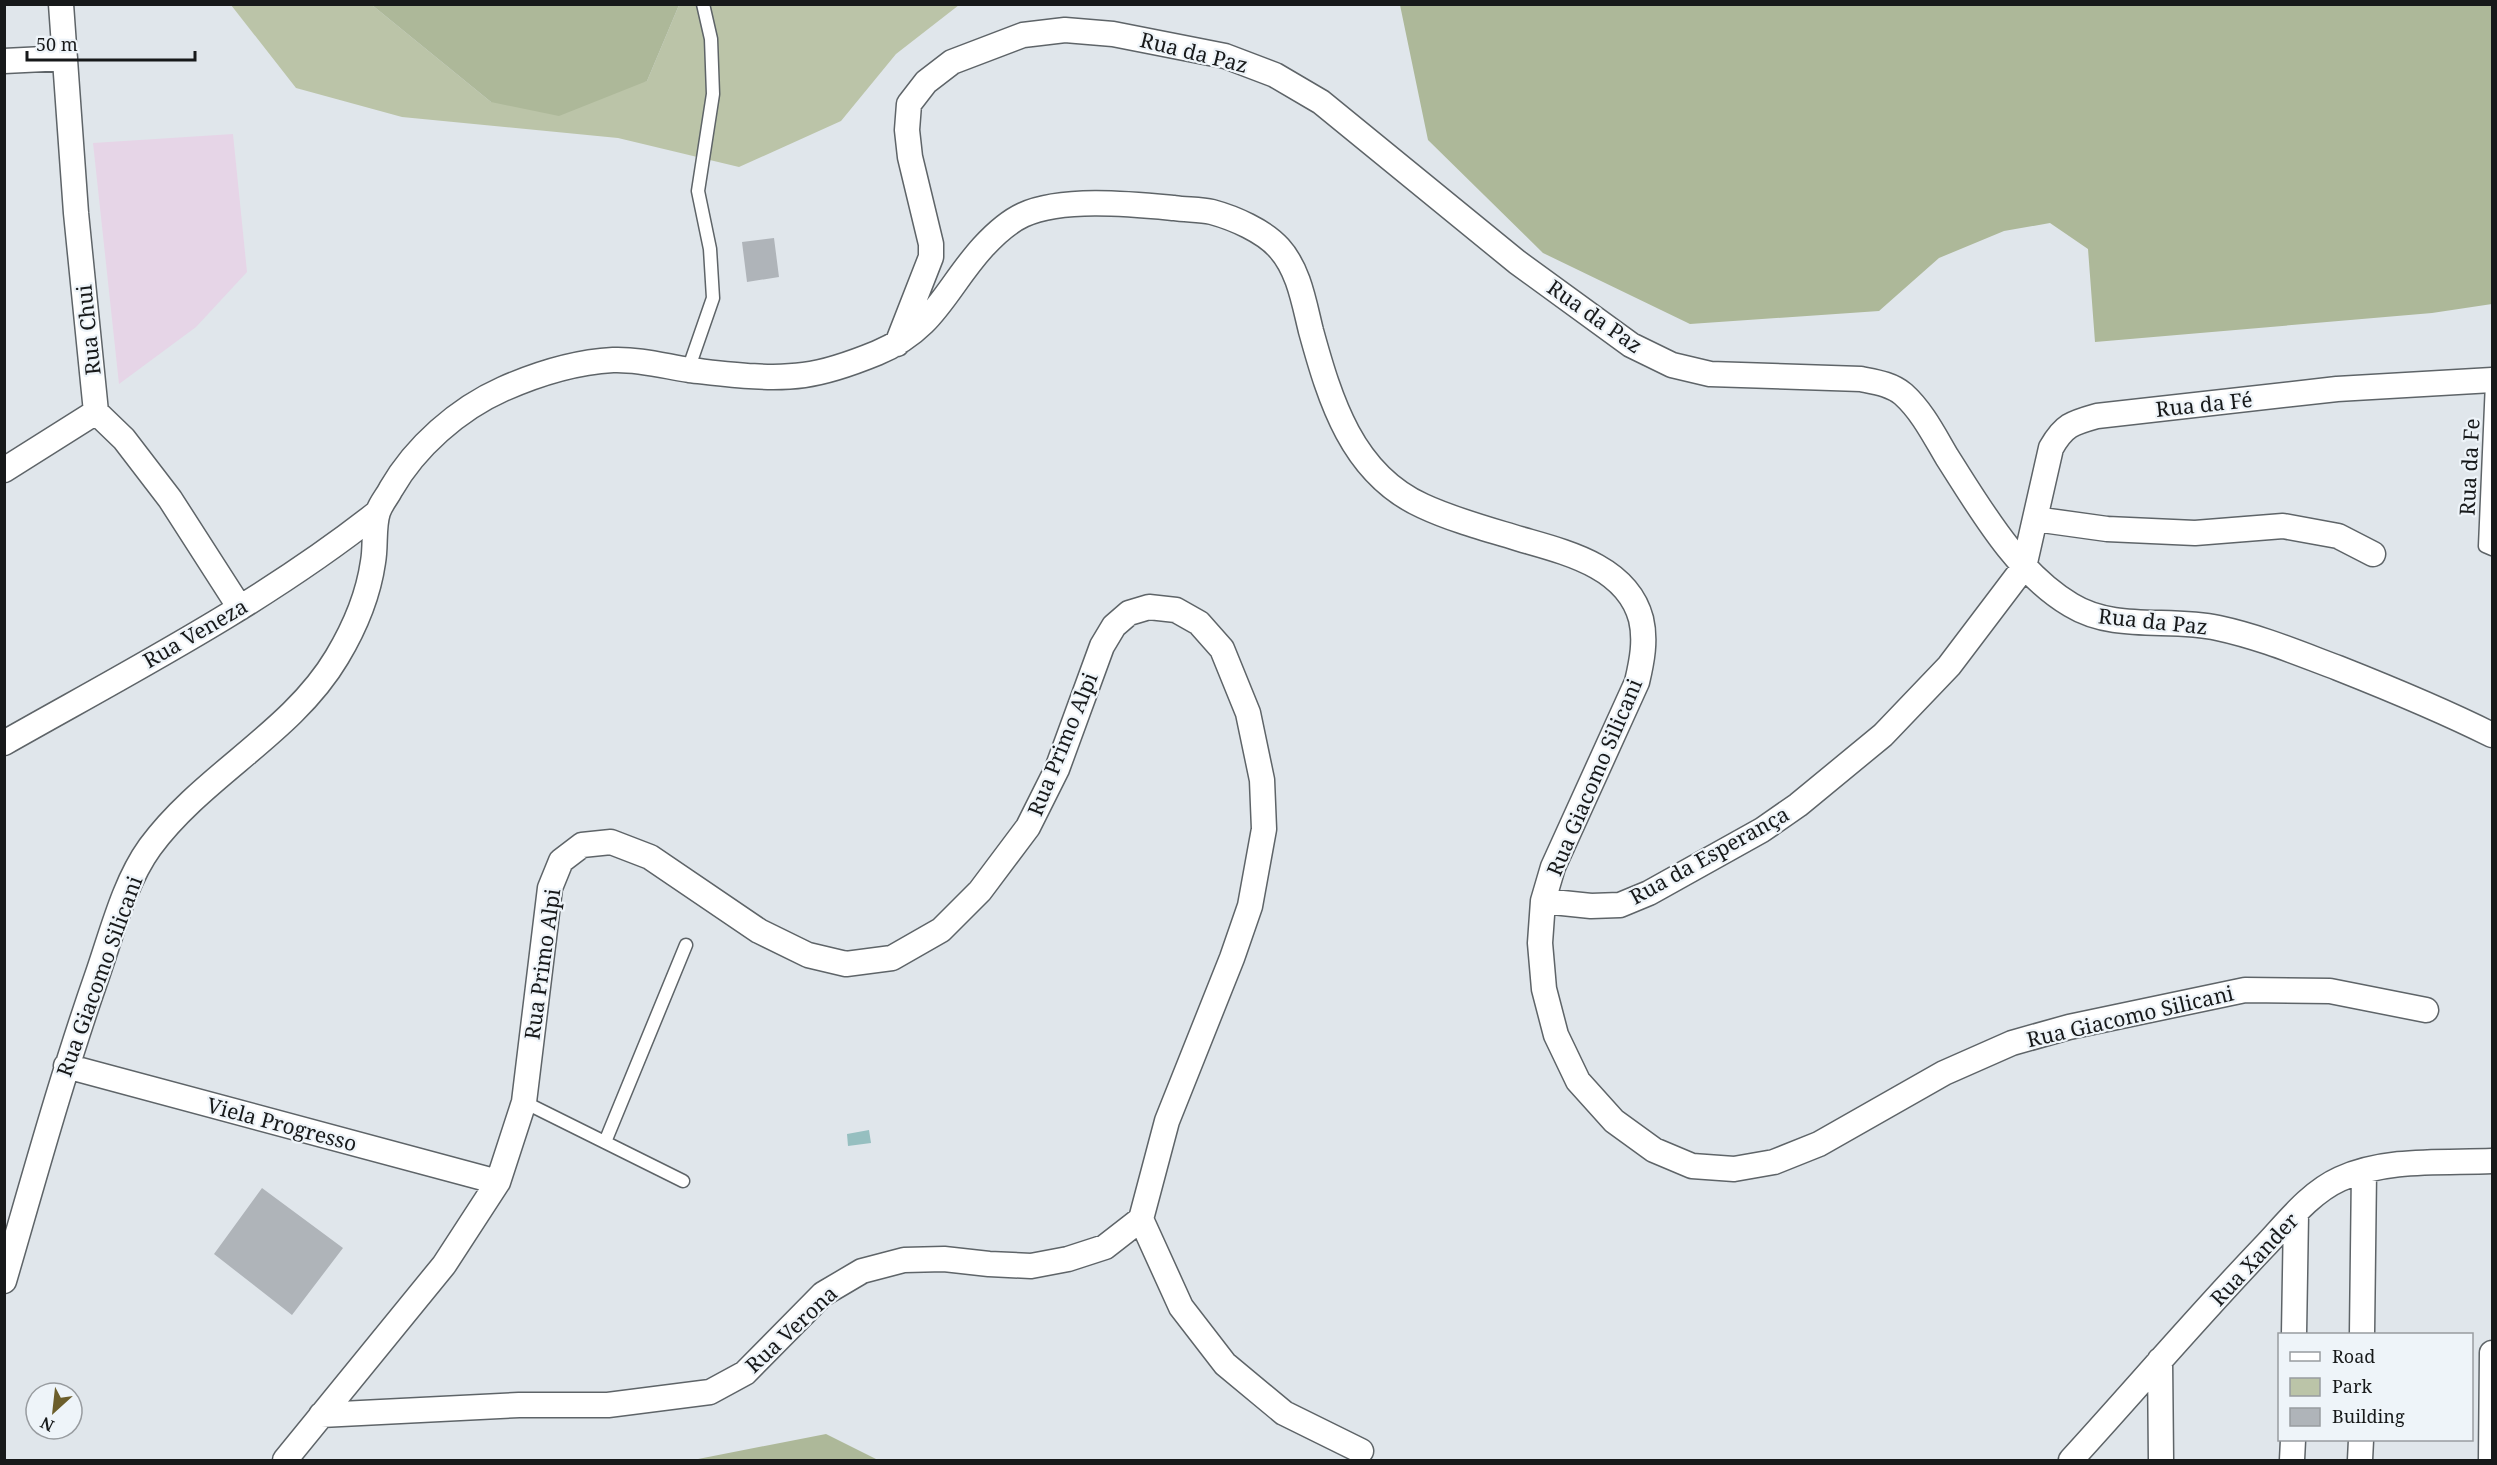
<svg xmlns="http://www.w3.org/2000/svg" width="2497" height="1465" viewBox="0 0 2497 1465" font-family="'Noto Serif',serif">
<style>
.education{fill:#e6d5e7}
.green{fill:#bbc4a8}
.forest{fill:#adb899}
.water{fill:#96bfc0}
.building{fill:#afb4b9}
.lines{fill:none;stroke-linecap:round;stroke-linejoin:round}
.service-casing{stroke:#5e6468;stroke-width:15}
.minor-casing{stroke:#5e6468;stroke-width:27}
.service{stroke:#fff;stroke-width:12}
.minor{stroke:#fff;stroke-width:24}
.labels{text-anchor:middle;dominant-baseline:central;stroke-width:4.5;stroke-linejoin:round;paint-order:stroke}
.street-label{font-size:21px;fill:#17191a;stroke:#eef4f9}
</style>
<rect width="100%" height="100%" fill="#e0e6eb"/>
<!-- education -->
<path class="education" d="M233,134L247,272L196,327L119,384L93,143Z"/>
<!-- green -->
<path class="green" d="M231,5H372L491,102L647,81L679,5H959L896,54L841,121L739,167L618,138L402,117L296,88Z"/>
<!-- forest -->
<path class="forest" d="M372,5H679L647,81L559,116L491,102Z
M1400,5H2492V304L2432,313L2095,342L2088,249L2050,223L2004,231L1939,258L1879,311L1690,324L1543,253L1428,140Z
M826,1434L878,1460H693Z"/>
<!-- water -->
<path class="water" d="M869,1130L871,1143L848,1146L847,1134Z"/>
<!-- building -->
<path class="building" d="M774,238L779,277L747,282L742,242Z
M262,1188L343,1248L292,1315L214,1254Z"/>
<g class="lines">
<!-- service casing -->
<g class="service-casing">
<path id="service" d="M688,370L713,298L710,249L698,191L713,94L711,39L703,4
M2492,382L2485,546L2492,549
M524,1102L683,1181
M605,1142L686,945"/>
</g>
<!-- minor casing -->
<g class="minor-casing">
<path id="minor" d="M61,4L76,213L96,412L124,439L170,499L240,608
M4,61L65,58
M897,344L931,257V244L910,157L907,130L909,104L926,82L952,62L1023,35L1065,30L1113,34L1225,56L1275,75L1321,102L1517,262L1631,345L1672,365L1710,374L1861,379C1876,382 1891,384 1903,394C1922,411 1934,435 1947,457C1981,510 2016,572 2071,605C2115,632 2170,617 2218,628C2260,637 2298,653 2338,668C2391,689 2442,710 2492,735
M4,470L96,412
M2035,519L2107,529L2195,533L2283,526L2338,536L2373,554
M4,743C131,671 263,603 378,512
M1543,901L1591,906L1620,905L1649,893L1762,830L1798,805L1883,735L1949,666L2024,567L2051,448C2064,425 2072,423 2097,416L2337,389L2492,380
M66,1066L498,1182
M4,1281C34,1178 62,1076 97,976C112,933 124,883 150,847C203,775 292,733 337,657C355,627 368,597 373,562C376,546 373,527 378,512C381,503 387,497 391,489C415,447 458,409 503,389C537,374 576,362 613,360C639,359 664,366 689,370C726,374 767,380 804,375C827,372 855,362 877,353C935,329 945,289 983,247C994,235 1008,222 1023,215C1062,197 1131,204 1174,208C1186,210 1200,209 1212,212C1234,218 1264,231 1279,248C1299,270 1304,303 1311,331C1330,400 1352,474 1423,506C1453,520 1487,529 1520,539C1565,552 1627,566 1641,619C1646,640 1642,661 1637,682L1553,867L1543,901L1540,943L1544,989L1556,1035L1578,1081L1614,1121L1654,1150L1692,1166L1734,1169L1774,1162L1819,1144L1944,1073L2012,1043L2069,1027L2245,990L2330,991L2426,1010
M2294,1334L2296,1214
M2362,1334L2364,1171
M2160,1360L2161,1460
M321,1415L519,1405H608L710,1392L745,1373L823,1294L862,1271L904,1260L944,1259L989,1264L1031,1266L1068,1259L1105,1247L1141,1219
M285,1460L444,1265L498,1182L524,1102L550,888L561,861L582,845L611,842L650,857L759,931L808,955L846,964L892,958L941,930L980,891L1028,827L1057,769L1102,646L1114,626L1129,613L1149,607L1176,610L1199,623L1222,649L1248,713L1262,780L1264,829L1250,906L1232,958L1167,1121L1141,1219L1181,1307L1225,1364L1284,1413L1361,1451
M2071,1460C2135,1390 2197,1317 2263,1248C2286,1224 2309,1193 2340,1179C2386,1158 2443,1163 2492,1161
M2292,1460L2293,1440
M2360,1460L2361,1440
M2491,1460L2492,1353"/>
</g>
<!-- service -->
<use href="#service" class="service"/>
<!-- minor -->
<use href="#minor" class="minor"/>
</g>
<g class="labels">
<!-- street labels -->
<g class="street-label">
<text transform="translate(1194 52) rotate(14)">Rua da Paz</text>
<text transform="translate(1595 316) rotate(35)">Rua da Paz</text>
<text transform="translate(88 330) rotate(-96)">Rua Chui</text>
<text transform="translate(2204 404) rotate(-6)">Rua da Fé</text>
<text transform="translate(2469 467) rotate(-87)">Rua da Fe</text>
<text transform="translate(2153 621) rotate(6)">Rua da Paz</text>
<text transform="translate(195 633) rotate(-30)">Rua Veneza</text>
<text transform="translate(1062 744) rotate(-68)">Rua Primo Alpi</text>
<text transform="translate(1594 777) rotate(-67)">Rua Giacomo Silicani</text>
<text transform="translate(1709 855) rotate(-29)">Rua da Esperança</text>
<text transform="translate(542 964) rotate(-82)">Rua Primo Alpi</text>
<text transform="translate(99 976) rotate(-70)">Rua Giacomo Silicani</text>
<text transform="translate(2130 1016) rotate(-13)">Rua Giacomo Silicani</text>
<text transform="translate(282 1124) rotate(15)">Viela Progresso</text>
<text transform="translate(2254 1259) rotate(-47)">Rua Xander</text>
<text transform="translate(791 1329) rotate(-43)">Rua Verona</text>
</g>
</g>
<!-- border -->
<rect width="2497" height="1465" fill="none" stroke="#17191a" stroke-width="12"/>
<!-- legend -->
<rect x="2278" y="1333" width="195" height="108" fill="#eef4f9" stroke="#989ca0" stroke-width="1.5"/>
<rect x="2290" y="1352" width="30" height="9" fill="#ffffff" stroke="#989ca0" stroke-width="1.5"/>
<text x="2332" y="1363" font-size="18" fill="#17191a">Road</text>
<rect x="2290" y="1378" width="30" height="18" fill="#bbc4a8" stroke="#989ca0" stroke-width="1.5"/>
<text x="2332" y="1393" font-size="18" fill="#17191a">Park</text>
<rect x="2290" y="1408" width="30" height="18" fill="#afb4b9" stroke="#989ca0" stroke-width="1.5"/>
<text x="2332" y="1423" font-size="18" fill="#17191a">Building</text>
<!-- north arrow -->
<g transform="translate(54 1411) rotate(207)"><circle r="28" fill="#eef4f9" stroke="#989ca0" stroke-width="1.5"/>
<path d="M0-4.5L10 22L0 15L-10 22Z" fill="#6c5e2b"/>
<text y="-9" font-size="16" font-weight="bold" text-anchor="middle" fill="#17191a">N</text>
</g>
<!-- scale -->
<path d="M27 51v9h168v-9" fill="none" stroke="#17191a" stroke-width="3"/>
<text x="36" y="51" font-size="18" fill="#17191a" stroke="#eef4f9" stroke-width="4.5" paint-order="stroke">50 m</text>
</svg>
